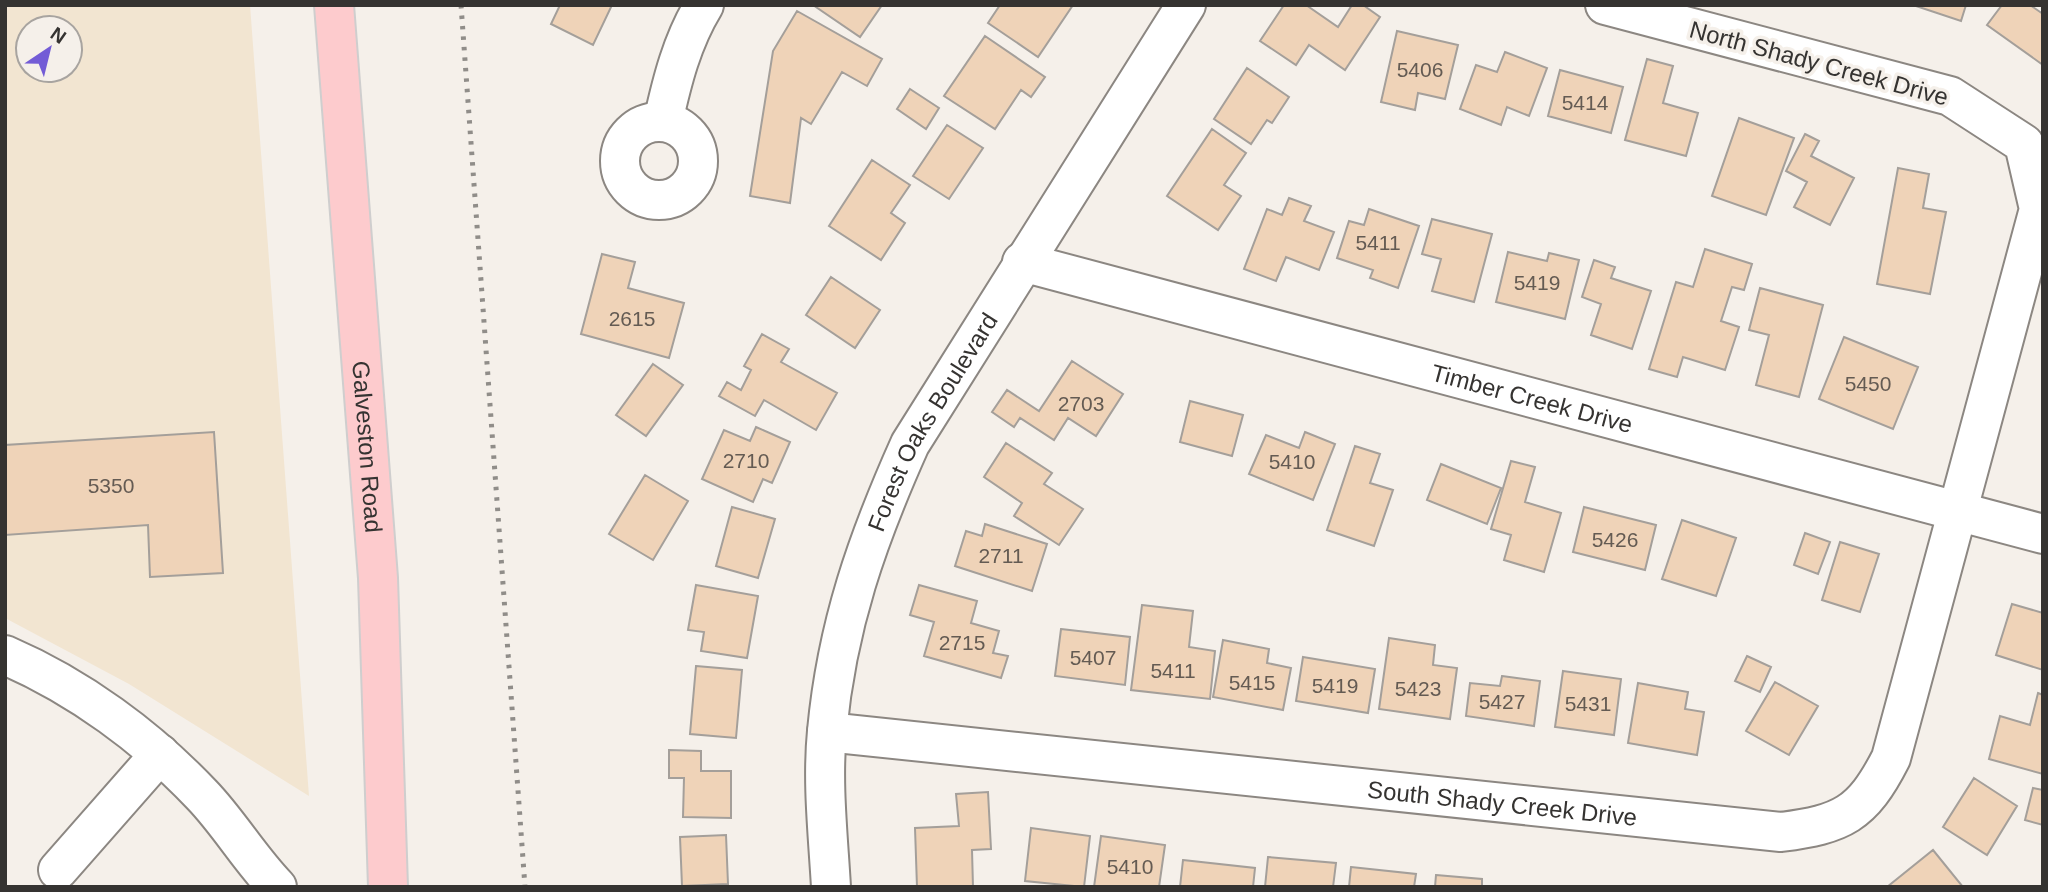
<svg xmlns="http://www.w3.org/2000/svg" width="2048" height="892" viewBox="0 0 2048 892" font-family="Helvetica,sans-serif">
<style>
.commercial{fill:#f2e5d1;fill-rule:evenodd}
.building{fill:#efd3b8;stroke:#a49f9a;stroke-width:2}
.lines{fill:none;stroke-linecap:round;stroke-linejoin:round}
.minor-casing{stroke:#8c8782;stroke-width:42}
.major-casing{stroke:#cfcece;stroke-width:42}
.minor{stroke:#fff;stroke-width:38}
.major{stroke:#fdcbcd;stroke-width:38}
.rail{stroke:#908d89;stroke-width:5;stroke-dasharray:3.5 7;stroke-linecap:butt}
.labels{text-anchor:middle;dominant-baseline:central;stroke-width:7;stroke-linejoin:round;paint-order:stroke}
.number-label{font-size:21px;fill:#645b53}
.street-label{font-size:24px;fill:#353331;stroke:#f5f0ea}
</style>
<rect width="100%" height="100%" fill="#f5f0ea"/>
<!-- commercial -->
<path class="commercial" d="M5,5H250L309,796L129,684L5,618ZM28,28H70V70H28Z"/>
<!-- building -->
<path class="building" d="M560,5H612L593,45L551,24Z
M813,5H882L860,37Z
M1000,5H1073L1038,57L988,23Z
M1284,5H1306L1338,27L1352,5H1363L1380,17L1345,70L1309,45L1296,65L1260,41Z
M1913,5H1966L1961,21Z
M2002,5H2030L2043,14V65L1987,25Z
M797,11L882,59L867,86L842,72L811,124L801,118L790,203L750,196L773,51Z
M1397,31L1458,45L1445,99L1418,93L1415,110L1381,102Z
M985,36L1045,77L1031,97L1021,90L995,129L944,96Z
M1505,52L1547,68L1529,116L1507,107L1501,125L1460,109L1476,65L1497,72Z
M1647,59L1673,66L1663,103L1698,113L1686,156L1625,140Z
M1247,68L1289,97L1272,123L1267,120L1251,144L1214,119Z
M1560,70L1623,87L1611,133L1548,116Z
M910,89L939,108L926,129L897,109Z
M1739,118L1794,138L1766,215L1712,196Z
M947,125L983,148L949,199L913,176Z
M1212,129L1246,153L1224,185L1241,196L1218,230L1167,196Z
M1805,134L1819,141L1811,156L1854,178L1830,225L1794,207L1807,182L1786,171Z
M872,160L910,185L891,213L905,223L881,260L829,226Z
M1898,168L1929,174L1923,208L1946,212L1930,294L1877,284Z
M1289,198L1311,206L1304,221L1334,232L1319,270L1286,257L1276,281L1244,269L1267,209L1282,215Z
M1369,209L1419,226L1398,288L1370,278L1373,270L1337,258L1349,221L1364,225Z
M1432,219L1492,234L1474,302L1432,291L1441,259L1422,254Z
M1705,249L1752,264L1744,290L1732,287L1721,321L1739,327L1725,370L1683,357L1677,377L1649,369L1676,282L1693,287Z
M1508,252L1547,261L1549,253L1579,260L1565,319L1496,302Z
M602,254L635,262L628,288L684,303L669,358L581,334Z
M1594,260L1615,267L1611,278L1651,291L1632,349L1591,335L1601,304L1582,297Z
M831,277L880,310L855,348L806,315Z
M1760,288L1823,305L1799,397L1756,385L1769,335L1749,330Z
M762,334L789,349L781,362L837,393L816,430L764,400L755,416L719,396L727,382L741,390L751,370L744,366Z
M1844,337L1918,367L1893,429L1819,399Z
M1072,361L1123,394L1096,436L1068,418L1054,440L1020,418L1014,427L992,412L1007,390L1039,411Z
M653,364L683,385L646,436L616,415Z
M1190,401L1243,415L1232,456L1180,442Z
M756,427L790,442L772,483L763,479L753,502L702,479L724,430L750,441Z
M214,432L223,573L150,577L148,525L5,535V445Z
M1305,432L1335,444L1313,500L1249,474L1266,435L1299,448Z
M1006,443L1052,473L1044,484L1083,509L1059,545L1014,516L1022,503L984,477Z
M1355,446L1380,454L1370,483L1393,490L1374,546L1327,530Z
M1511,461L1535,467L1525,502L1561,513L1544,572L1504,560L1511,535L1491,529Z
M1441,464L1501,488L1487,524L1427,500Z
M645,475L688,501L653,560L609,534Z
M732,507L775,519L758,578L716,566Z
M1584,507L1656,525L1645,570L1573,552Z
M1682,520L1736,538L1716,596L1662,579Z
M985,524L1047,544L1032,591L955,566L966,531L982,536Z
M1805,533L1830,542L1818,574L1794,565Z
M1840,542L1879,554L1860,612L1822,600Z
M696,585L758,596L747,658L701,651L704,632L688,630Z
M919,585L977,601L971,623L999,631L993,653L1008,656L1001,678L924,656L934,622L910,615Z
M2012,604L2043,613V670L1996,655Z
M1142,605L1193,611L1189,647L1215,651L1210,699L1131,690Z
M1061,629L1130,637L1125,685L1055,676Z
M1389,638L1435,645L1433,665L1457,668L1450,719L1379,709Z
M1223,640L1269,649L1267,663L1291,668L1283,710L1213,697Z
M1747,656L1771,667L1760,692L1735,681Z
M1303,657L1375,669L1368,713L1296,701Z
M696,666L742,670L736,738L690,734Z
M1563,671L1621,679L1614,735L1555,727Z
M1502,676L1540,681L1534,726L1466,716L1470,683L1500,686Z
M1775,682L1818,706L1789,755L1746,731Z
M1638,683L1688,692L1685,709L1704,712L1697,755L1628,743Z
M2038,693L2043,695V774L1989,759L2000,716L2030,725Z
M669,750L701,751V771H731V818L683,817L684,778H669Z
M1974,778L2017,806L1987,855L1943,827Z
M2033,788L2043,790V825L2025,820Z
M988,792L991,849L972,850L973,887H917L915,828L959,826L956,794Z
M1031,828L1090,836L1084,887L1025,881Z
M726,835L728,884L682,886L680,837Z
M1101,836L1165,845L1159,887H1094Z
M1933,850L1963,887H1887Z
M1268,857L1336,863L1333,887H1265Z
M1183,860L1255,868L1253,887H1180Z
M1351,867L1416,874L1414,887H1349Z
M1436,875L1482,879V887H1435Z"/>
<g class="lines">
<!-- minor casing -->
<g class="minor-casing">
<g id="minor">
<path d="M663,122C672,81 682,41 704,5"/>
<circle cx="659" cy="161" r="39"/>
<path id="s1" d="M1022,262L2043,534"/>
<path d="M5,655C79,687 147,737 202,795C229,823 249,858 277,887"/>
<path id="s2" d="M827,732L1781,832C1842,824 1862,815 1891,758L2039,209L2024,144L1950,96L1605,5"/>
<path d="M58,870L160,754"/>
<path id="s3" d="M831,887C828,835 822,782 827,731C837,625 867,540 910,444L1186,5"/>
</g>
</g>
<!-- major casing -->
<g class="major-casing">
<g id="major">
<path id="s4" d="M334,5L378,578L388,887"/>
</g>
</g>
<!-- minor -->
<use href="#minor" class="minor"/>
<!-- major -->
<use href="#major" class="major"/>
<!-- rail -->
<path class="rail" d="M461,5L525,887"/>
</g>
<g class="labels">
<!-- number labels -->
<g class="number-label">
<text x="1420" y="69">5406</text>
<text x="1585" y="102">5414</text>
<text x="1378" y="242">5411</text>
<text x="1537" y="282">5419</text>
<text x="632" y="318">2615</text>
<text x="1868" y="383">5450</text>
<text x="1081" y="403">2703</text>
<text x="746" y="460">2710</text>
<text x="1292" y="461">5410</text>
<text x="111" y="485">5350</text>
<text x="1615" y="539">5426</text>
<text x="1001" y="555">2711</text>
<text x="962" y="642">2715</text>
<text x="1093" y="657">5407</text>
<text x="1173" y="670">5411</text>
<text x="1252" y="682">5415</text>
<text x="1335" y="685">5419</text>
<text x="1418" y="688">5423</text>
<text x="1502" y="701">5427</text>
<text x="1588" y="703">5431</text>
<text x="1130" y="866">5410</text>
</g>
<!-- street labels -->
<g class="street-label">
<text transform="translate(1819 63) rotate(15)">North Shady Creek Drive</text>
<text stroke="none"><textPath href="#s1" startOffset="528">Timber Creek Drive</textPath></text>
<text stroke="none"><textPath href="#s3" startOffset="486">Forest Oaks Boulevard</textPath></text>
<text stroke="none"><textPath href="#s4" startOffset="443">Galveston Road</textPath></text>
<text stroke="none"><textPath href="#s2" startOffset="679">South Shady Creek Drive</textPath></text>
</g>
</g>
<!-- border -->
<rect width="2048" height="892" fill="none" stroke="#353331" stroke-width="14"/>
<!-- north arrow -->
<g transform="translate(49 49) rotate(35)"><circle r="33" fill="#f5f0ea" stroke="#a8a4a0" stroke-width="2"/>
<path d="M0-5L12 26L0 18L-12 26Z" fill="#735cd6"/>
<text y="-10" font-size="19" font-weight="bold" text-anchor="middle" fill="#353331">N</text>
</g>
</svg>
